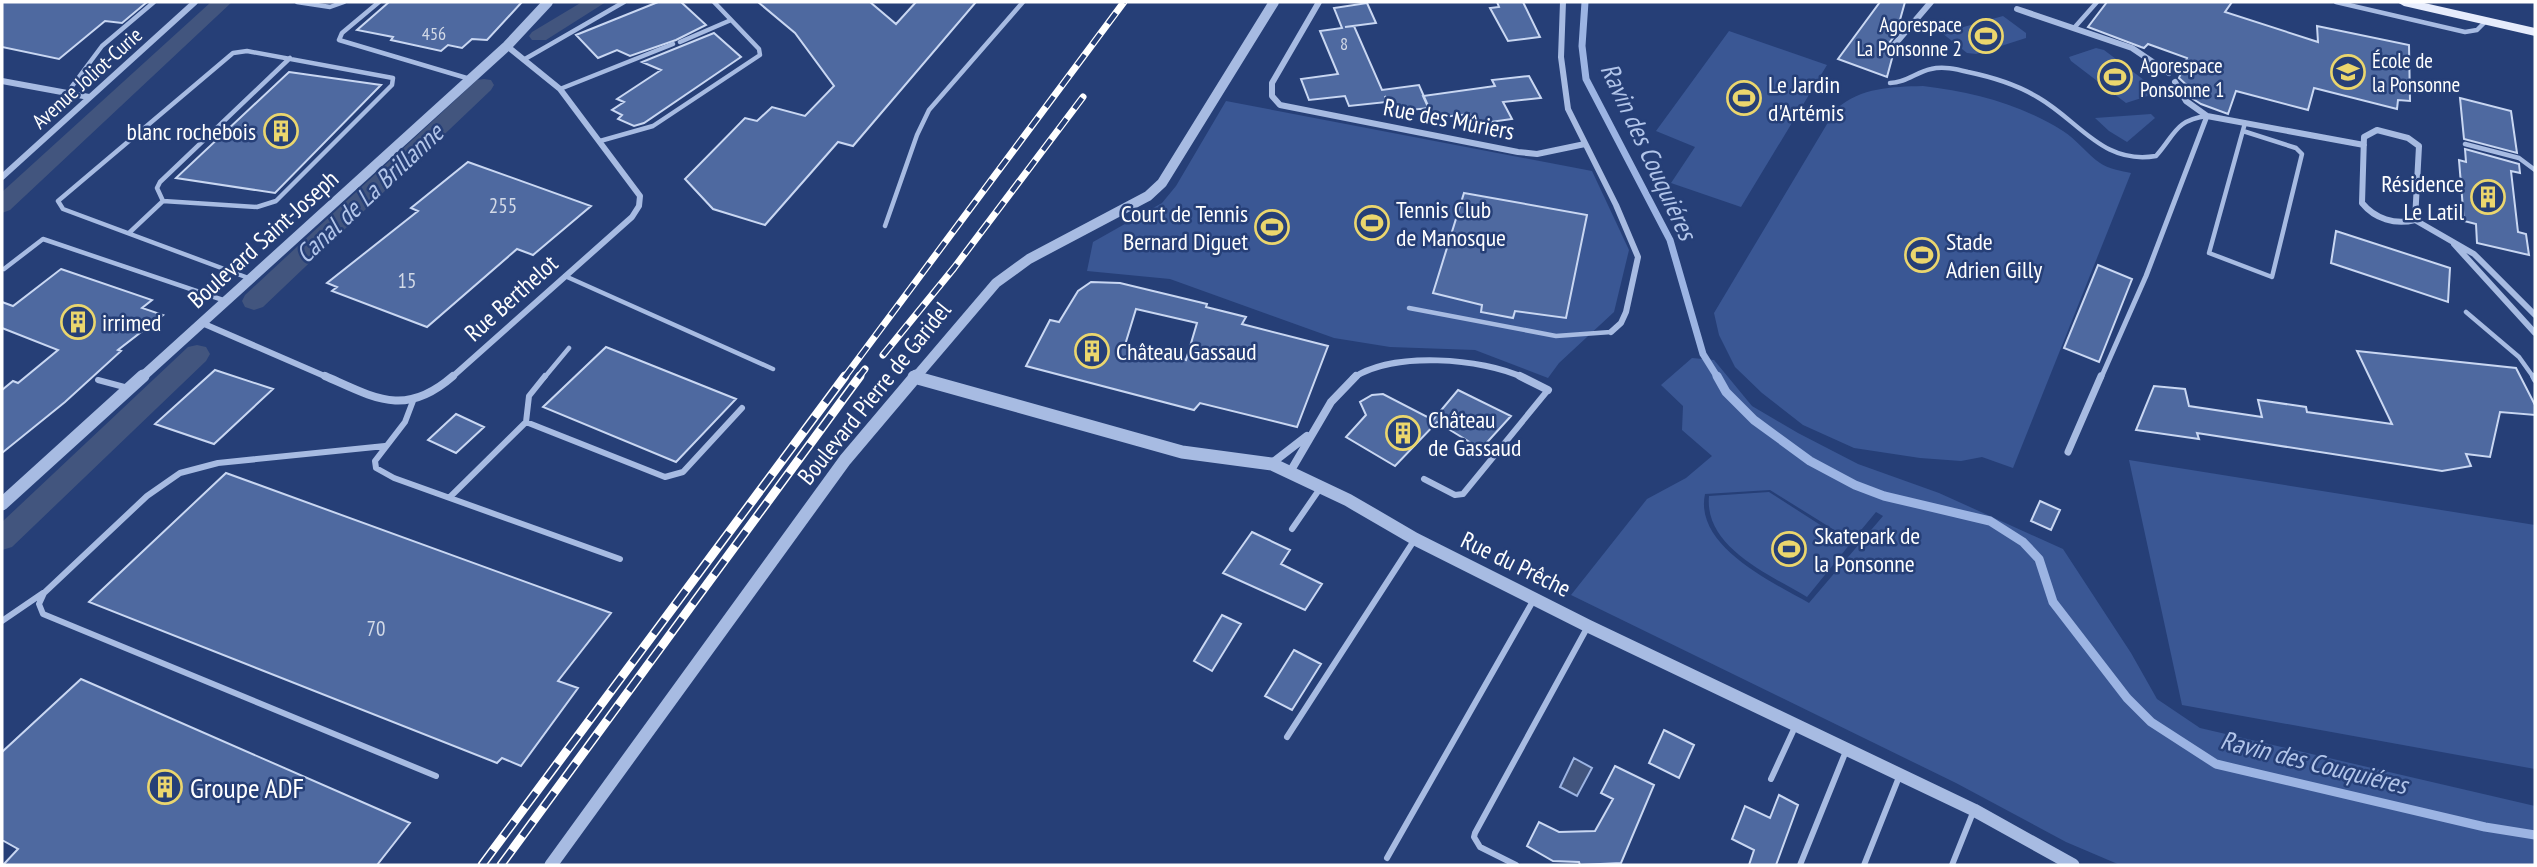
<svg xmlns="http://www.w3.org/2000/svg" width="2537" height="867" viewBox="0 0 2537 867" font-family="'PT Sans Narrow',sans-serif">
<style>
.green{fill:#3a5794;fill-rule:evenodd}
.water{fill:#42557e;stroke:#9cb4e3;stroke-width:2}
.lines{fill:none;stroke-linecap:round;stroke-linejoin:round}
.stream-far1{stroke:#9cb4e3;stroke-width:7}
.stream{stroke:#9cb4e3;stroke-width:9}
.canal{fill:#42557e;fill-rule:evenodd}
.building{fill:#4e69a0;stroke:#c9d7f2;stroke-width:2;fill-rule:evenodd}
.service-far1{stroke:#a7bbe2;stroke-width:4.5}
.service{stroke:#a7bbe2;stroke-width:6}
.pedestrian-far1{stroke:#a7bbe2;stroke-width:5}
.pedestrian{stroke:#a7bbe2;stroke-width:7}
.minor-far1{stroke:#a7bbe2;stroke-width:6}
.minor{stroke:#a7bbe2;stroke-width:8}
.tertiary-far1{stroke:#a7bbe2;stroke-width:10}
.tertiary{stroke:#a7bbe2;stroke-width:13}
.primary{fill:#e6ecfc;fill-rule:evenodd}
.rail-far1-casing{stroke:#fff;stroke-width:7}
.rail-casing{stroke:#fff;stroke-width:9}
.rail-far1{stroke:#263f77;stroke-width:4.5;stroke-dasharray:13;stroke-linecap:butt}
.rail{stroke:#263f77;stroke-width:6;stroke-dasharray:18;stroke-linecap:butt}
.labels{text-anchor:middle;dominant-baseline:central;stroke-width:5;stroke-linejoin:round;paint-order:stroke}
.far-number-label{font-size:18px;fill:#d3dae7}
.far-poi-label{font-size:21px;fill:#fff;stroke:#263f77;text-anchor:start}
.far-street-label{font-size:21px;fill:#fff;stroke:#263f77}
.number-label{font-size:21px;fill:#d3dae7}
.poi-label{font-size:24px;fill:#fff;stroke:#263f77;text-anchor:start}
.street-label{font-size:24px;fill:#fff;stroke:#263f77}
.water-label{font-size:26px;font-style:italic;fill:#b2c5ea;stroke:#263f77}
.near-poi-label{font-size:28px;fill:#fff;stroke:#263f77;text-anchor:start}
</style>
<rect width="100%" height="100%" fill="#263f77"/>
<!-- green -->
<path class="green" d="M2003,16L2026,33V38L1976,54L1967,53L1942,33Z
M1729,31L1827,65L1741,207L1671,183L1695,147L1656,131Z
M2096,48L2104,50L2160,92L2126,103L2071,61L2069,57Z
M1923,86C1973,92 2020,104 2063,131C2077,140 2087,154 2100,163C2108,169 2122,171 2131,173L2013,468L1982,457L1961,461L1920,458L1854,448L1803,425L1762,393L1735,367L1719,335L1714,313L1836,109C1862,87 1891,87 1923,86Z
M1226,101L1592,171L1629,250L1614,312L1559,363L1548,378L1475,350L1390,347L1334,338L1170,279L1087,271L1093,242L1162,203L1176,186Z
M2151,114L2155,118L2127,142L2109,131L2095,118Z
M1692,358L1714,360L1752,406L1798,433L1858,464L1939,493L2063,549L2131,653L2157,699L2200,728L2535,806V865H2120L2066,842L1956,783L1571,595L1647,499L1686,478L1712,456L1682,430L1683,406L1661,385ZM1770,490L1852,541L1876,512L1883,516L1809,603C1772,582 1694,546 1705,494Z
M2129,460L2535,525V769L2182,705Z
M1769,492L1850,544L1807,597C1771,575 1704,548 1709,496Z"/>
<!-- water -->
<path class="water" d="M1574,758L1592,768L1577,796L1560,787Z"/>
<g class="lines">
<!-- stream-far1 -->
<path class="stream-far1" d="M1585,2L1582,46L1586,79L1670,240L1703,354L1718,378"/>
<!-- stream -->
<path class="stream" d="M1717,376L1726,392L1754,420L1810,461L1855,485L1884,496L1990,521L2023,542L2039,559L2053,602L2127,698L2151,722L2216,764L2485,827L2535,835"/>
<!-- canal -->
<path class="canal" d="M211,2H232L10,210L2,213V192Z
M582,2H606L546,40H532L529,36L532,32Z
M484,79L491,80L494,85L491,90L263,307L254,310L245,307L242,301L245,295L477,80Z
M197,345L206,347L210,354L206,361L12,547L2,550V522L188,347Z"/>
</g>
<!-- building -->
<path class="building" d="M2,2H147L122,23L105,21L59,59L2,47Z
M389,2H522L487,40L472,39L462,48L448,45L441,51L391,40L393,37L357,30Z
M658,2H681L706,25L676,40L630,56L617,50L598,58L576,35Z
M758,2H870L896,24L916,2H976L853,146L838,142L765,225L713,209L685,179L745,118L757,121L772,107L805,116L834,86L795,33Z
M1497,2H1523L1540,37L1508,41L1490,8L1499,7Z
M1880,2H1905L1896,34L1890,42L1894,51L1887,77L1838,59Z
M2107,2H2232L2225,12L2318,42L2317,26L2409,45L2410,101L2398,100L2397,109L2314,88L2308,110L2236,91L2228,114L2201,104L2190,97L2193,91L2179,78L2187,58L2148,44L2144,48L2141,47L2088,27Z
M1367,3L1376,23L1345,27L1354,26L1382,90L1419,85L1429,108L1392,112L1385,96L1387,102L1349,106L1345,96L1309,100L1301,79L1338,74L1320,31L1342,28L1334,8Z
M714,33L741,57L644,123L634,126L618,119L622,115L612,110L624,102L617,99L661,70L642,62Z
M289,72L381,85L275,193L176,178Z
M1529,76L1541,98L1503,102L1512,119L1476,124L1470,114L1433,118L1423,96L1495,86L1492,80Z
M2460,98L2511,111L2517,153L2464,139Z
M2465,149L2519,164L2520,173L2511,171L2518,232L2526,234L2529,255L2477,243L2476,224L2464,221L2459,160L2466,162Z
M468,162L591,206L533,255L517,249L427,327L332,291L337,287L327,283L418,211L411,208Z
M1464,193L1587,215L1566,318L1515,311L1513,318L1481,312L1482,305L1433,293Z
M2336,231L2450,268L2448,302L2331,263Z
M2098,265L2132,279L2099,362L2064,348Z
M61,269L152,300L142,308L163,315L118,350L121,351L65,402L2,453V390L13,381L18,383L58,350L2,328V302L13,306Z
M1091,282L1120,283L1207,304L1206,307L1246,317L1242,324L1328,346L1297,427L1200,403L1194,410L1026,366L1050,320L1059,322L1078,291ZM1136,309L1197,323L1186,360L1125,345Z
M606,347L736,399L676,462L543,407Z
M2357,351L2516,368L2535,405V415L2500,412L2490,457L2466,454L2471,466L2442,471L2197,433L2199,439L2136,430L2154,386L2185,389L2189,406L2262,417L2258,400L2306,407L2307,412L2392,424Z
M215,370L273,389L214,444L155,424Z
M1458,390L1511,416L1481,449L1437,422L1395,466L1346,437L1366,415L1360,402L1372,395L1383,394L1433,420Z
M456,414L484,427L456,453L428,440Z
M226,473L611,613L558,681L578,688L521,766L502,758L497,763L89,602Z
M2040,501L2060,510L2051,530L2031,521Z
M1252,532L1290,550L1281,564L1322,584L1305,610L1223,573Z
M1222,615L1241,624L1212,671L1194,661Z
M1294,650L1321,664L1292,710L1265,696Z
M81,679L410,823L377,865H3L18,849L2,840V752Z
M1664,730L1694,745L1679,778L1649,763Z
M1615,766L1654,785L1621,863L1580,865L1579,862L1553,861L1527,846L1539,822L1559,832L1595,831L1613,799L1601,793Z
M1779,795L1798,805L1776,865H1749L1754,850L1732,839L1745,806L1770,818Z"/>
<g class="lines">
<!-- service-far1 -->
<path class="service-far1" d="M297,2L330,7L344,2
M379,2L342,33L339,40L470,79
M2336,2L2465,32L2477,30L2486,21
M2074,28L2097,2
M680,42L731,20
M525,59L624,2
M1890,83C1906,83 1916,72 1931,69C1943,66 1956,69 1968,72C1992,77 2018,85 2039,98C2080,122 2103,165 2156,156C2175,135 2175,120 2207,116
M560,89L673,44
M67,93L102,46L154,2
M2243,131L2296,148L2302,154L2272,277L2209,253L2245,123
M600,141L653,126L760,55L759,49L714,2
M2465,144L2519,158L2535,170
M163,201L157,188L160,182L290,58
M885,226L917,135L929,110L1023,2
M129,233L163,201L257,207L276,201L392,85L393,78L247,51L233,53L58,201L63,209L251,279
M4,269L43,239L226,301
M565,276L773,369
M1409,308L1556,336L1611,332
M2466,312L2519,357L2534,378
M544,378L569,348"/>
<!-- service -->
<path class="service" d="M2533,376L2535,380
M98,380L128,388
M413,401L405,422L375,461L376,468L394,478L620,559
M526,422L665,477L683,472L742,408
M385,446L218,463L180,473L147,496L44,593L39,604L43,614L436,776
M1424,479L1455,495L1463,494L1548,390
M450,497L526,422L529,396L545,376
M1292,529L1321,487
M2,621L43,593
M1287,737L1415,539
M1771,779L1795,727
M1387,858L1533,601
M1516,865L1480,847L1474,837L1475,833L1587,628
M1800,865L1846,751
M1864,865L1899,777
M1952,865L1974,810"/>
<!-- pedestrian-far1 -->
<path class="pedestrian-far1" d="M2101,378L2146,276L2207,116"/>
<!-- pedestrian -->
<path class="pedestrian" d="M2068,452L2101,376"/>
<!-- minor-far1 -->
<path class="minor-far1" d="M1319,2L1272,83V96L1280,105L1518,152L1537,154L1585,144
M1563,2L1561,57L1568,109L1616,205L1638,257L1626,312L1621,323L1611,332
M2017,9L2132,48L2169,73
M1895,44L1931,2
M2,81L89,97
M2175,82L2186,101L2207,116L2364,145
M2377,130L2408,138L2419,146L2415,220C2395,225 2375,219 2362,203L2364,137Z
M2,177L195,2
M2415,220L2474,254L2535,315
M2454,244L2535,333
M202,323L329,378
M451,378L632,217L639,206L640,196L560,89L507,46
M1353,378C1393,351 1482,358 1524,378"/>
<!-- minor -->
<path class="minor" d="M325,376C375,398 405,418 453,376
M1520,376L1548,390
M1272,463L1307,436
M1290,472L1331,402L1356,376"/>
<!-- tertiary-far1 -->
<path class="tertiary-far1" d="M914,377L918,378
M141,378L507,46L548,2
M915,378L996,283L1029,259L1148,196L1162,183L1274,2"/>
<!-- tertiary -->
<path class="tertiary" d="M914,377L1182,452L1272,464L1348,500L1415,539L1588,626L1974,810L2073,865
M2,504L143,376
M551,865L845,460L916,376"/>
<!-- primary -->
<path class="primary" d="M2397,2H2420L2535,28V36L2404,6Z"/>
<!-- rail-far1 casing -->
<g class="rail-far1-casing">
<path id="rail-far1" d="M883,355L954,268L1083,97
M844,378L1124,2
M858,378L865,369"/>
</g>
<!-- rail casing -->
<g class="rail-casing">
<path id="rail" d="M482,865L845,376
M501,865L860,376"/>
</g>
<!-- rail-far1 -->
<use href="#rail-far1" class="rail-far1"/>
<!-- rail -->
<use href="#rail" class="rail"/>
</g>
<!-- icons -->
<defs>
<g id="stadium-ring" transform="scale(1.75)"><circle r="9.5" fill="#263f77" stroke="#ebd66d" stroke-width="1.5"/><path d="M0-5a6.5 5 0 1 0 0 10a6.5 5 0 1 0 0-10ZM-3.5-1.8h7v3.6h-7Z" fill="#ebd66d"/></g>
<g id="school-ring" transform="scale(1.75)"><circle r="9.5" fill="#263f77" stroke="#ebd66d" stroke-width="1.5"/><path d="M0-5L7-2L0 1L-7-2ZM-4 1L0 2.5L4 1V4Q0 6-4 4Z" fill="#ebd66d"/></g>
<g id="building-ring" transform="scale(1.75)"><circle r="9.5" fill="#263f77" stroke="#ebd66d" stroke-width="1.5"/><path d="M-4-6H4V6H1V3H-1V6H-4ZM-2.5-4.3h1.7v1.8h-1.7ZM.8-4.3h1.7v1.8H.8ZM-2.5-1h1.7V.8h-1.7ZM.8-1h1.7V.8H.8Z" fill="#ebd66d"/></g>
</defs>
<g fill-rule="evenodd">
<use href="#stadium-ring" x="1986" y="36"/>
<use href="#school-ring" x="2348" y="72"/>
<use href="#stadium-ring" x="2115" y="77"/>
<use href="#stadium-ring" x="1744" y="98"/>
<use href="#building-ring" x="281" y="131"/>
<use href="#building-ring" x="2488" y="197"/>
<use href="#stadium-ring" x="1372" y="223"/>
<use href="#stadium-ring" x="1272" y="227"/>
<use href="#stadium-ring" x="1922" y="255"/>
<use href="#building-ring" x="78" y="322"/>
<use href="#building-ring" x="1092" y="351"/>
<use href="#building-ring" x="1403" y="433"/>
<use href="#stadium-ring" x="1789" y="549"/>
<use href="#building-ring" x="165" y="787"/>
</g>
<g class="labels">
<!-- far-number labels -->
<g class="far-number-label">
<text x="434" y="33">456</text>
<text x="1344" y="43">8</text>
</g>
<!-- far-poi labels -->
<g class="far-poi-label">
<text x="1962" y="24" text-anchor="end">Agorespace<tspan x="1962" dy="24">La Ponsonne 2</tspan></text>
<text x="2372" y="60">École de<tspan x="2372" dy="24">la Ponsonne</tspan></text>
<text x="2140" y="65">Agorespace<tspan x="2140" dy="24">Ponsonne 1</tspan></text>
</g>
<!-- far-street labels -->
<g class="far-street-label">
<text transform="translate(87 78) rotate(-42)">Avenue Joliot-Curie</text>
</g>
<!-- number labels -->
<g class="number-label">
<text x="503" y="205">255</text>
<text x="407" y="280">15</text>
<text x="376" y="628">70</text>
</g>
<!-- poi labels -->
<g class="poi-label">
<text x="1768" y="84">Le Jardin<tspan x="1768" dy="28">d'Artémis</tspan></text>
<text x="256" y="131" text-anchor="end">blanc rochebois</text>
<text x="2464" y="183" text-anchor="end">Résidence<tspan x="2464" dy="28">Le Latil</tspan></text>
<text x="1396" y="209">Tennis Club<tspan x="1396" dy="28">de Manosque</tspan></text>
<text x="1248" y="213" text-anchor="end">Court de Tennis<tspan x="1248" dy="28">Bernard Diguet</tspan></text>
<text x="1946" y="241">Stade<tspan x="1946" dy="28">Adrien Gilly</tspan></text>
<text x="102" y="322">irrimed</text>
<text x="1116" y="351">Château Gassaud</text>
<text x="1428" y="419">Château<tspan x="1428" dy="28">de Gassaud</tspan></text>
<text x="1814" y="535">Skatepark de<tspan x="1814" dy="28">la Ponsonne</tspan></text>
</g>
<!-- street labels -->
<g class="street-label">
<text transform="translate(1449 119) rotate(11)">Rue des Mûriers</text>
<text transform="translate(263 239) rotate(-42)">Boulevard Saint-Joseph</text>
<text transform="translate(511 298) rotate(-42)">Rue Berthelot</text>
<text transform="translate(874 393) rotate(-51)">Boulevard Pierre de Garidel</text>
<text transform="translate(1516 564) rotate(26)">Rue du Prêche</text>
</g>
<!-- water labels -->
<g class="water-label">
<text transform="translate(1649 151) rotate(65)">Ravin des Couquiéres</text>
<text transform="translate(369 193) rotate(-43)">Canal de La Brillanne</text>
<text transform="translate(2314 762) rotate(14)">Ravin des Couquiéres</text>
</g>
<!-- near-poi labels -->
<g class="near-poi-label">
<text x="190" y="787">Groupe ADF</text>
</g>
</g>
<!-- border -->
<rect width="2537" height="867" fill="none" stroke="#ffffff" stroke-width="7"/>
</svg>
